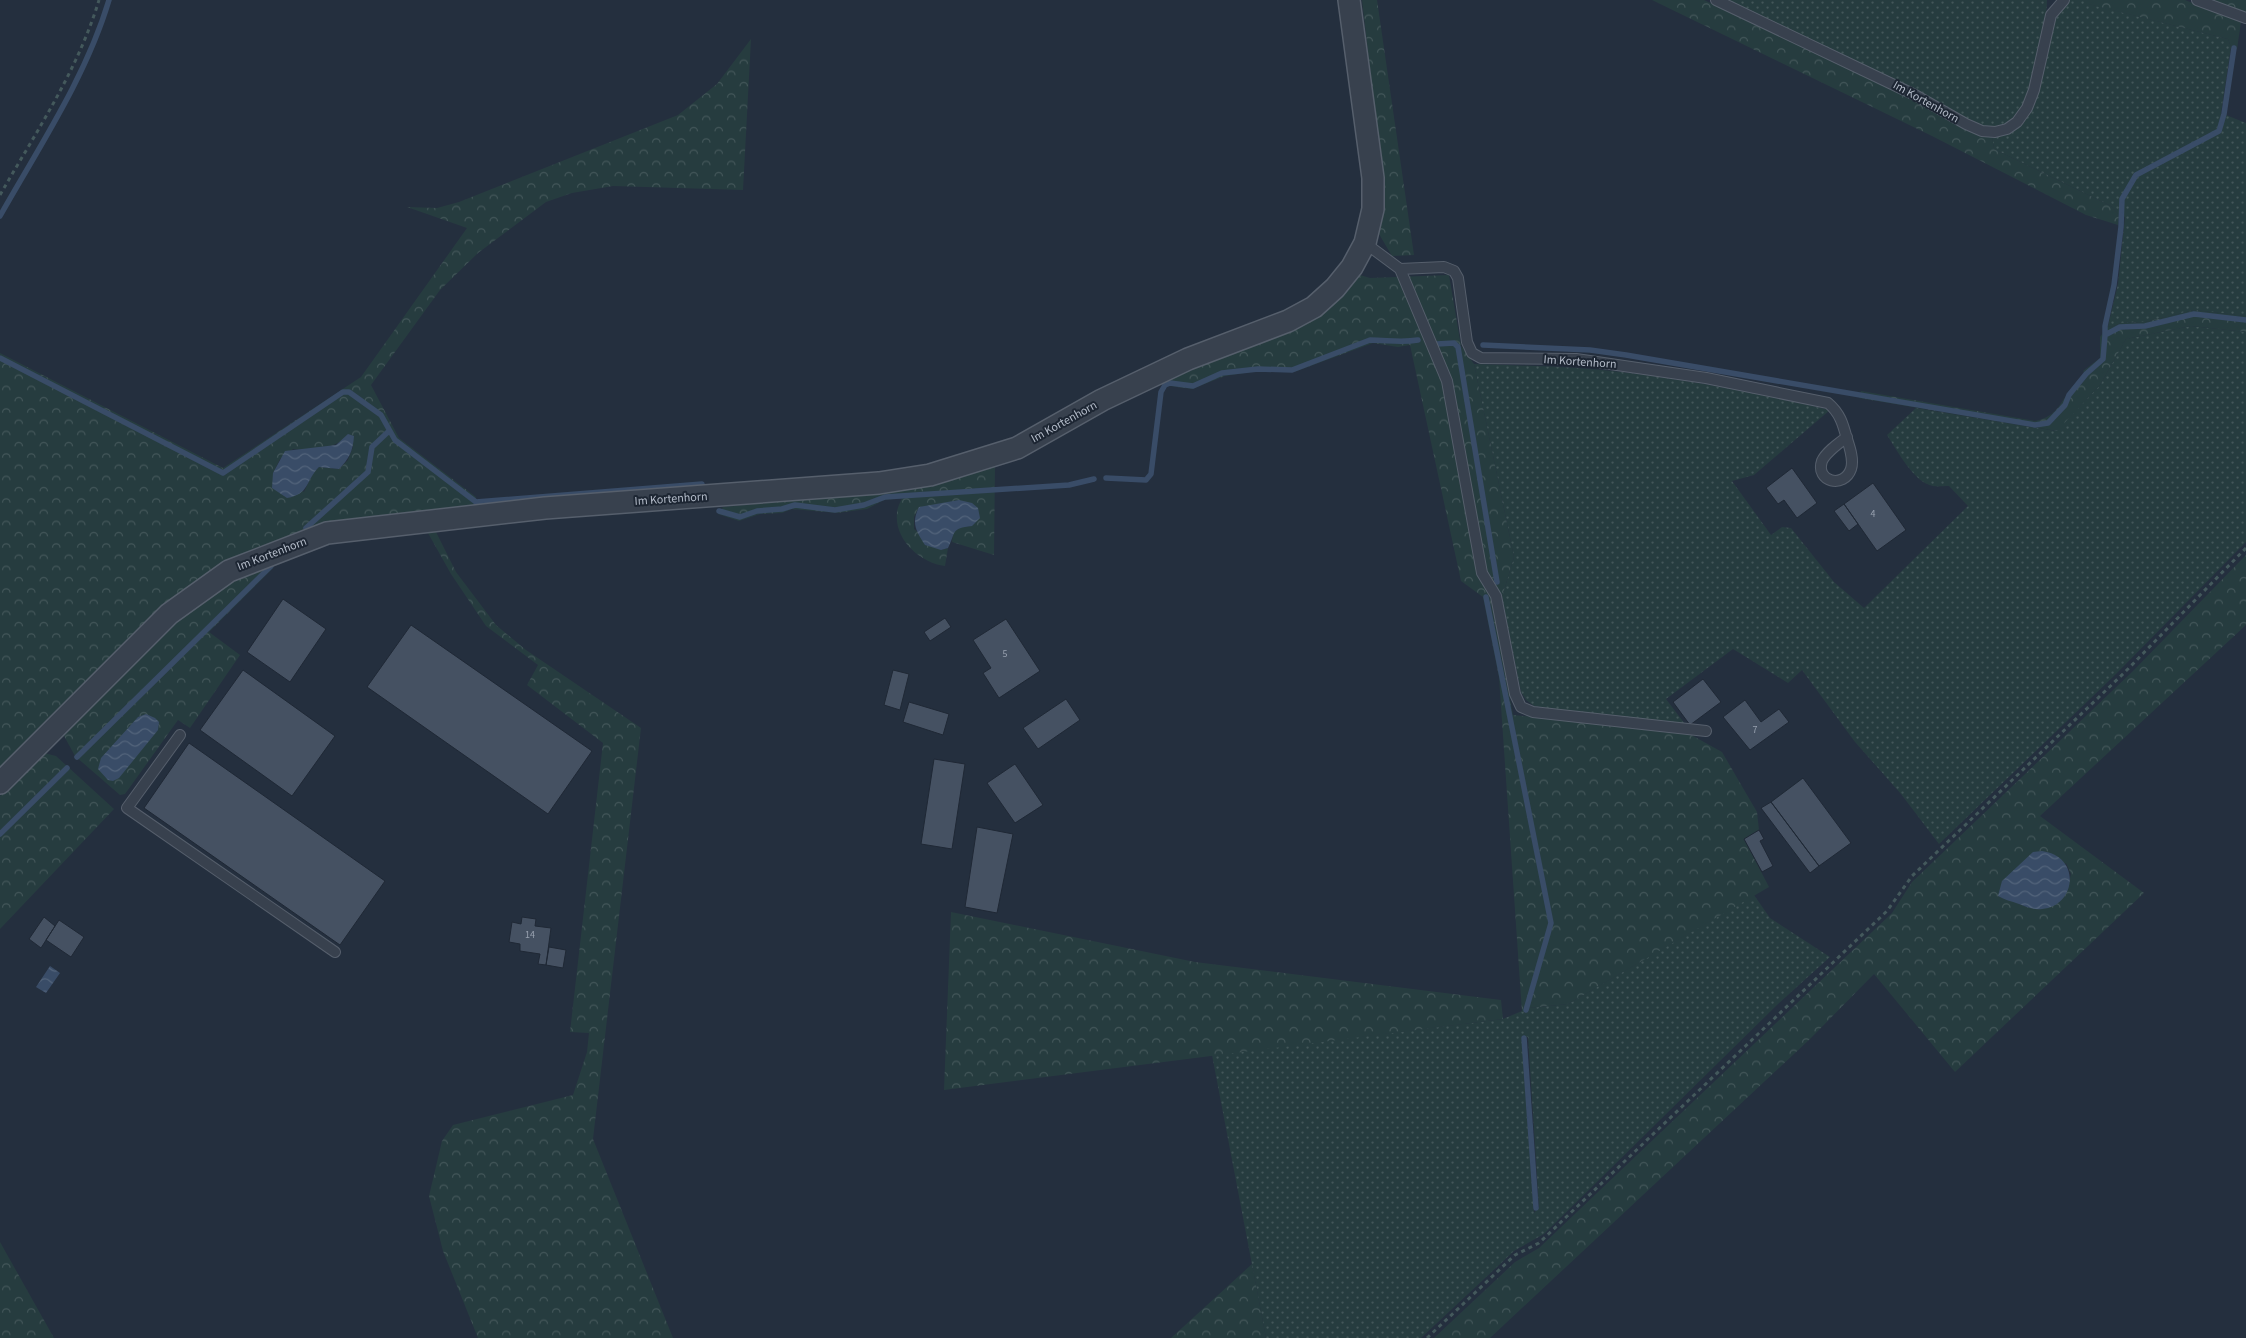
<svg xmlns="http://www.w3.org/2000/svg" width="2246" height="1338" viewBox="0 0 2246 1338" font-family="'Source Sans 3',sans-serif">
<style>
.grass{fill:url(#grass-dots);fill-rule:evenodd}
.forest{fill:url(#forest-crowns);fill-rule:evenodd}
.water{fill:url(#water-waves)}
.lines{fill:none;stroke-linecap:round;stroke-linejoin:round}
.stream{stroke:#394c67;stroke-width:5.5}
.building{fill:#455162;stroke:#1f2835}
.service-casing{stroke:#565f6c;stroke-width:12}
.minor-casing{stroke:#565f6c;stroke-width:24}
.path{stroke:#44595c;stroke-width:3;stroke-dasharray:4 4;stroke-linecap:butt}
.service{stroke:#38414e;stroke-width:10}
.minor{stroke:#38414e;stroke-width:21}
.labels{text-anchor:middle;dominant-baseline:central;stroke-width:4;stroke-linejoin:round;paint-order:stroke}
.number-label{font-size:10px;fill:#98a1af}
.street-label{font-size:12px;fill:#b4bcc9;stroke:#1d2633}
</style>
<defs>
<pattern id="grass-dots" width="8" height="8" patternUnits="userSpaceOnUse" patternTransform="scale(1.25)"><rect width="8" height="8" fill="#263c3f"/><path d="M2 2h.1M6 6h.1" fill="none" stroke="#435659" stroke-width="1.8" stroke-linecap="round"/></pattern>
<pattern id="forest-crowns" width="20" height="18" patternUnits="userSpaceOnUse" patternTransform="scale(1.25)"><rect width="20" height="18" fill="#263c3f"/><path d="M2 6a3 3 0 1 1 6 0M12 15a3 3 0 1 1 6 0" fill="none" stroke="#435659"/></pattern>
<pattern id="water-waves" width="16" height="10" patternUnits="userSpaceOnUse" patternTransform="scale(1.25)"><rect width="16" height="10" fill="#394c67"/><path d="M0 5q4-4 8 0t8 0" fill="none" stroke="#53647b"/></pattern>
</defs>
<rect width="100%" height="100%" fill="#242f3e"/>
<!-- grass -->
<path class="grass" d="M1727,0H2047C2047,17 2041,32 2038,49C2031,85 2027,138 1976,125Z
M2068,0H2088L2089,4L2228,39L2231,47L2221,113L2246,123V316L2194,310L2145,322L2121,323L2111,327L2108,326L2118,284L2125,217L2119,215L2111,206L1994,149L1992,136L2019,126L2055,20Z
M2191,326L2246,332V542L2116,674L1939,844L1901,794L1855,742L1802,670L1788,683L1733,649L1666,699L1685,724L1646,723L1534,706L1526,700L1521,692L1502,597L1514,557L1474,364C1508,365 1543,366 1577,368C1662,374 1747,391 1830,410L1754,475L1732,481L1771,535L1782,527L1791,528L1834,582L1864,608L1968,506L1949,486C1944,486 1938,487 1933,486C1914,483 1897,450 1887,435L1916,408L2056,431L2100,385L2126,339Z
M1754,895L1770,918L1830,957L1777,1005L1544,1234L1514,1251L1421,1338H1266L1212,1055L1503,1019L1529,1008L1568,1004ZM1528,1037L1539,1207L1534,1213L1522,1038Z"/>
<!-- forest -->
<path class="forest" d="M1362,0H1377L1414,255L1392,256L1379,234L1384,212V189Z
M1652,0H1704L1916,101L1961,128L1976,134L1992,136L1994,149L2111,206L2119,215L2118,225L2086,215L1932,136Z
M2088,0H2185L2241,22L2237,49L2231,47L2228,39L2088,4Z
M2209,0H2246V13Z
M751,39L743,190L613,186L572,193L546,202L478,253L440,290L371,385L399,438L476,497L473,508L322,525L253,549L223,565L0,768V353L223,468L361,377L467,228L407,207L437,208L459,202L678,115L717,84ZM348,435L353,447L348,460L339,469L319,467L313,473L304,492L273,473L280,459L293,449C311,451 336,449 348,435Z
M1360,275L1370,278L1449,275L1461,346L1474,364L1514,557L1502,597H1491L1513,715L1686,732L1722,752L1757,812L1759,830L1744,839L1769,887L1568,1004L1529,1008L1522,1012L1499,677L1483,597L1461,581L1410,345L1398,347L1373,343L1294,372L1257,371L1225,376L1192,389L1170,386L1164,381L1292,331C1320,316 1341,300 1360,275Z
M2194,310L2246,316V332L2191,326L2126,339L2100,385L2057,431L1859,398L1861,391L2035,421C2059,416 2060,401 2074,385L2076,387L2086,374L2083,371L2100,358V337L2108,326L2111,327L2121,323L2145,322Z
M995,466L994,555L952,542L953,533L960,527L972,526L919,507L914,517V529L941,550L948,548L945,566C921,563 894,540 897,513C897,508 900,503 902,498L884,500L867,509L837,513L792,509L782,513L760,514L739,521L718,514L723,507L867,494Z
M436,532L456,572L496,625L526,650L641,728L593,1139L673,1338H478L443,1251L429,1196L442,1141L453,1125L573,1095L587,1052L589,1033L570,1032L603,743L527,685L538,665L486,626L451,574L428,533Z
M2246,555V625L2040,816L2144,893L1955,1072L1874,974L1810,1039L1490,1338H1434L1515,1262L1539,1248L1892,913L1912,882L2133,671ZM2066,863L2071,874L2068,886L2030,908L2019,904Z
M269,564L273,568L209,632L240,655L190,728L178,720L125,794L120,795L75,756L63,734C120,678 193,591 269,564Z
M44,753L56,756L114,809L0,929V796Z
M951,912L1195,962L1501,1000L1503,1019L944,1090Z
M0,1242L54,1338H0Z
M1252,1264L1266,1338H1171Z"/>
<!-- water -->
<path class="water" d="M348,434L354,436C353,451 349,459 339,469L319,467C305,481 310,494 287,498L272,488L273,473L285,451L336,445Z
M959,500L972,503L978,508L980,518L972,526C950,528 956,533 948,548L941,550L925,545C916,531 911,523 919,507Z
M146,714L155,718L159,722L158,730L119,778L113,781L108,780L98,769L101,758L138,717Z
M2042,851C2083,857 2075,907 2042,909C2033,910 2027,907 2019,904C2011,901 2005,900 1998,896L2002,881L2033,852Z
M50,966L60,973L46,993L36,987Z"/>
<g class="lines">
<!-- stream -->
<path class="stream" d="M0,216C39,147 86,77 109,0
M2105,335V326L2114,285L2121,227L2122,199L2136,175L2219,131L2224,114L2234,48
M1437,344L1454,343L1458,347L1497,582
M1483,345L1590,350L1626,355L2035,425L2048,423L2065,405L2069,395L2086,374L2103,359L2105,335L2120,327L2145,326L2194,314L2246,320
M0,358L223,473L343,392H349L381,415L395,440L476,502L702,484
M1106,478L1146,480L1151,474L1161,392L1165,385L1170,383L1193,386L1222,373L1258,369L1292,370L1370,340C1388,340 1400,343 1418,340
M719,511L740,517L757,511L782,509L795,505L835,510L864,505L885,497L1069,485L1094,479
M306,528L368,472L372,447L389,431
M1486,597L1551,923L1526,1010
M77,757L271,566
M0,834L67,768
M1524,1038L1536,1208"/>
</g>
<!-- building -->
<path class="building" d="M1792,468L1817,503L1797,518L1784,500L1778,504L1766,488Z
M1873,483L1906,530L1877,551L1844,504Z
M1844,504L1858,524L1849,531L1834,511Z
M283,599L326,629L290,682L247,652Z
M945,618L951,627L930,641L924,632Z
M1006,619L1040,671L999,698L983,673L991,668L973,640Z
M411,625L592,751L548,814L367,687Z
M243,670L335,736L292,796L200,730Z
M893,670L909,674L900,710L884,705Z
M1703,679L1721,702L1690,725L1673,702Z
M1066,699L1080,720L1038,749L1023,728Z
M1745,700L1761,722L1779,709L1789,722L1750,750L1723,717Z
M909,702L949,714L943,735L903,722Z
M189,743L385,881L340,945L144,808Z
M934,759L965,764L952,849L921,844Z
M1015,764L1043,805L1015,823L987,783Z
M1803,778L1851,843L1819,866L1771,802Z
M1771,802L1819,866L1810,873L1761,808Z
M977,827L1013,834L997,913L965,907Z
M1759,830L1764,839L1760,841L1773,866L1762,872L1744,839Z
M44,917L55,926L41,948L29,939Z
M522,917L536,919L535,926L551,928L546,965L538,964L540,954L520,951V944L509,942L512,922L521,924Z
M59,920L84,937L71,957L46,940Z
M549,947L566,950L563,968L546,965Z"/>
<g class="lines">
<!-- service casing -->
<g class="service-casing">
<path id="service" d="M1716,0L1915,95L1966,124L1982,131L1995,132L2007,129L2017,122L2027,108L2034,90L2051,15L2064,0
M2197,0L2246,18
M1365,243L1400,269L1444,267L1454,271L1458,278L1467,342L1472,353L1481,358L1576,359L1706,378L1828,403C1840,413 1843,424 1847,439C1850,448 1854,460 1851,469C1844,489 1815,482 1822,461C1826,452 1839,443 1847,437
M1400,269L1447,381L1482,573L1496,596L1515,694L1521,707L1533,712L1706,731
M180,735L127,808L335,952"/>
</g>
<!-- minor casing -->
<g class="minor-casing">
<path id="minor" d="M0,783L169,614L229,571L327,533L545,508L879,483L930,475L1017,448L1102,400L1188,359L1288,321L1314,307L1335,288L1352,267L1365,243L1373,209V178L1349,0"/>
</g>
<!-- path -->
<path class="path" d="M0,195C36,132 78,70 99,0
M1427,1338L1515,1255L1539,1243L1887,911L1912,876L2124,673L2246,548"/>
<!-- service -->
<use href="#service" class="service"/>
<!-- minor -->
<use href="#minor" class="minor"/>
</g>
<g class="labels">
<!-- number labels -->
<g class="number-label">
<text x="1873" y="514">4</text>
<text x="1005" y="654">5</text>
<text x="1755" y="730">7</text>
<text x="530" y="935">14</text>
</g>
<!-- street labels -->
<g class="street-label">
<text transform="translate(1926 102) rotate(29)">Im Kortenhorn</text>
<text transform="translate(1580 362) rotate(4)">Im Kortenhorn</text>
<text transform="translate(1064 422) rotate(-29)">Im Kortenhorn</text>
<text transform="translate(671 499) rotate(-4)">Im Kortenhorn</text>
<text transform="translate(272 554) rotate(-21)">Im Kortenhorn</text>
</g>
</g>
</svg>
